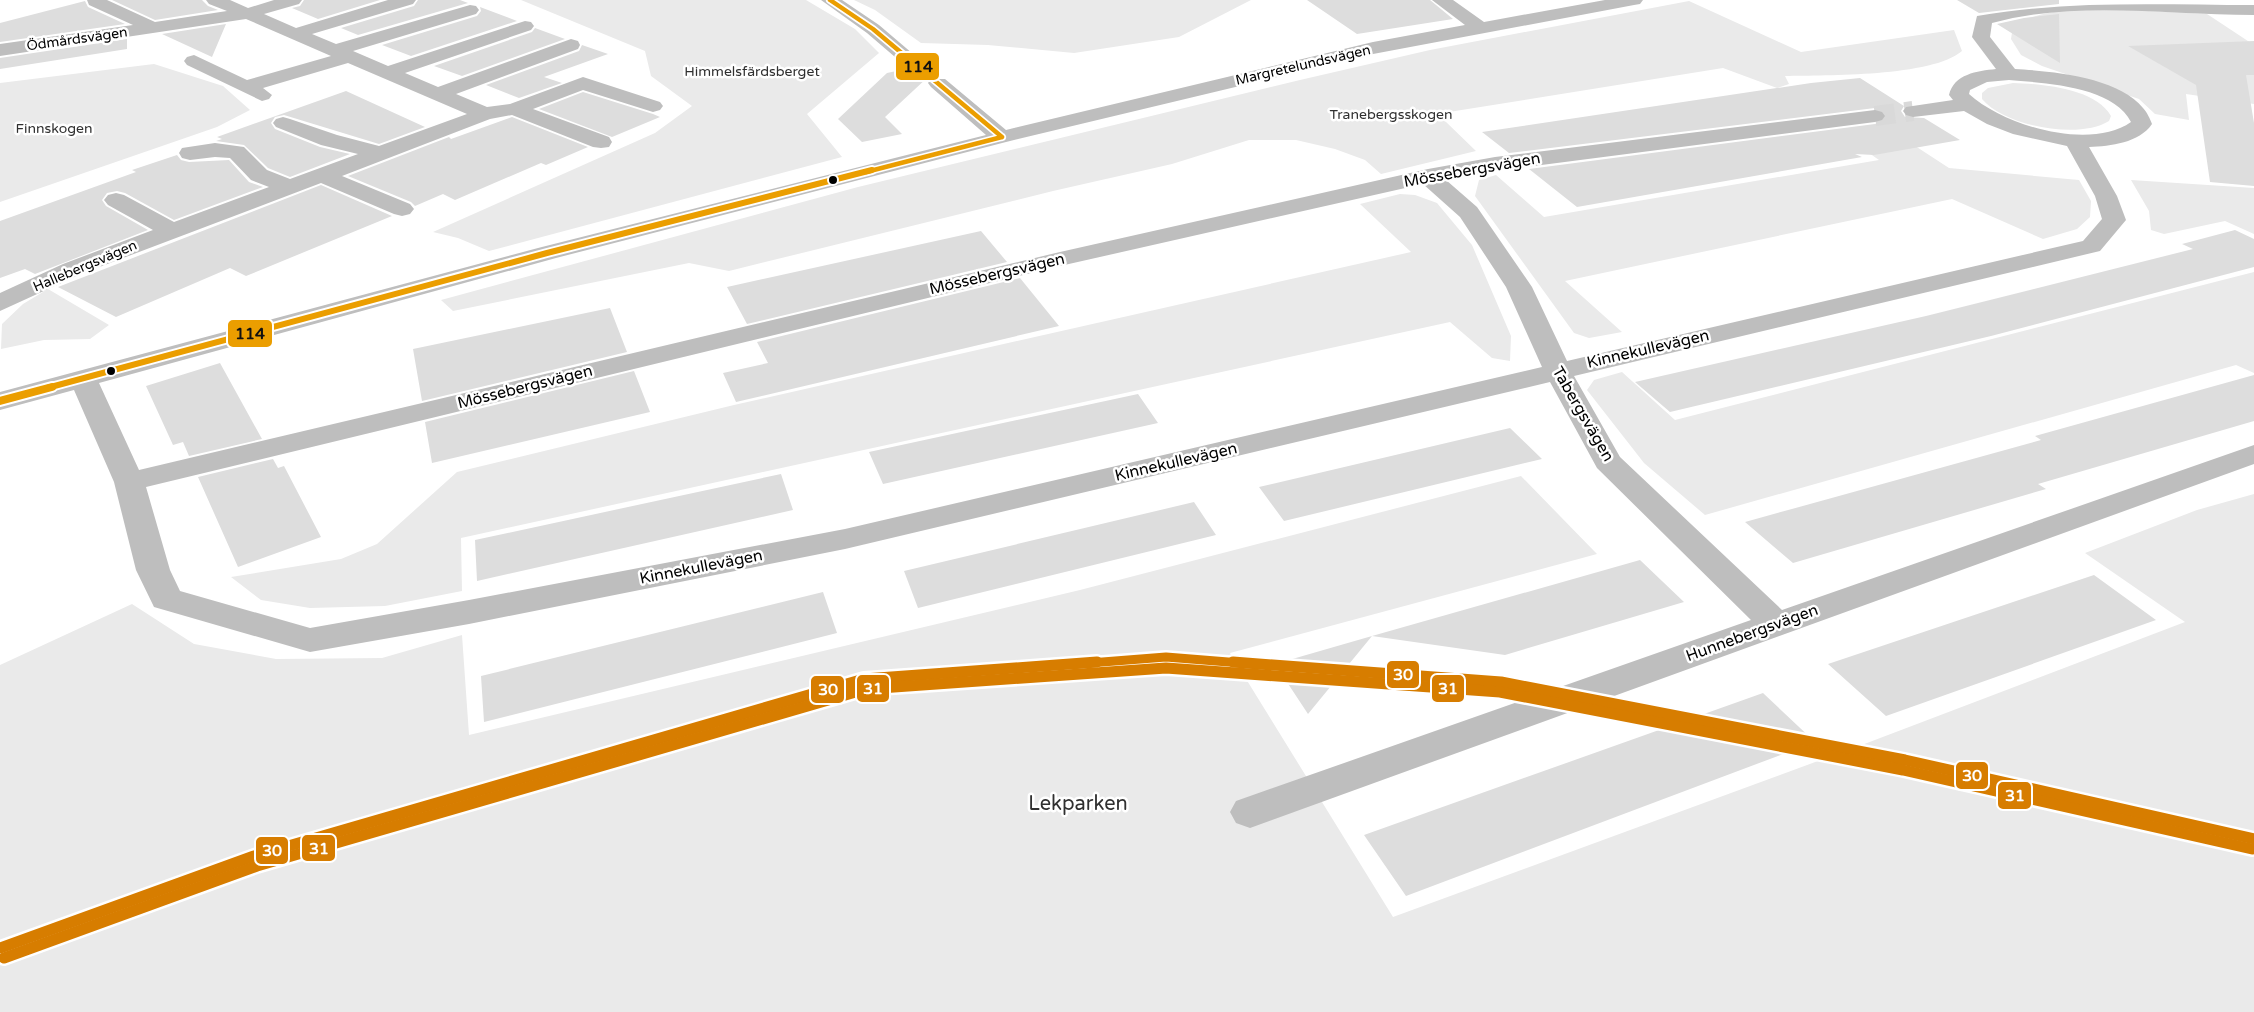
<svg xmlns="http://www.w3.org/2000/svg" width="2254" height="1012" viewBox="0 0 2254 1012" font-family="'Varela Round',sans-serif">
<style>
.green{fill:#eaeaea}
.building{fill:#ddd}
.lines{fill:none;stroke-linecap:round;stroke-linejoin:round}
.minor-tunnel{stroke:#d9d9d9;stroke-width:20;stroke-dasharray:20 10;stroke-linecap:butt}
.minor{fill:#bebebe;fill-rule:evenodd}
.bus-1-far2-casing{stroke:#fff;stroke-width:8}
.bus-1-far1-casing{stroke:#fff;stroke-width:10}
.bus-1-casing{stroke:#fff;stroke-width:12}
.bus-1-far2{stroke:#eb9e00;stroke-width:4.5}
.bus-1-far1{stroke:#eb9e00;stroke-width:6}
.bus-1{stroke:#eb9e00;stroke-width:8}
.rail-1-far1-casing{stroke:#fff;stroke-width:14}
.rail-1-casing{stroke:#fff;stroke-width:16}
.rail-2-casing{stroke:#fff;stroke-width:16}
.rail-1-far1{stroke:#d77d00;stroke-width:9}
.rail-1{stroke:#d77d00;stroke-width:11}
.rail-2{stroke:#d77d00;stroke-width:11}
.bus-dot{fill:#000;stroke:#fff;stroke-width:2}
.labels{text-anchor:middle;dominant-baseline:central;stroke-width:5;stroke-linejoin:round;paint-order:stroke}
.far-street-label{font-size:14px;fill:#000;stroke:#fff}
.far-park-label{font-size:14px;fill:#303030;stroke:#fff}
.street-label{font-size:16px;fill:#000;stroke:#fff}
.near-park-label{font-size:20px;fill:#303030;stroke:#fff}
.line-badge{stroke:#fff;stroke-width:2}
.badge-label{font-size:16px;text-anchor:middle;font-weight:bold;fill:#fff}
.pale-badge-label{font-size:16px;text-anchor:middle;font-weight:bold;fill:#111}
</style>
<rect width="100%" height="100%" fill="#fff"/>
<!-- green -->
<path class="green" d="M521,0H806L855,29L879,53L807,114L842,157L489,251L458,238L433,232L655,133L692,106L651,76L645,51Z
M854,0H1251L1179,37L1074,53L988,45L921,43L875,10Z
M1689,1L1801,52L1954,30L1962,51C1932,77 1826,75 1785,76L1789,84L1777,88L1723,68L1449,112L1445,121L1476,151L1381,174L1365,160L1335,149L1296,140H1249L1172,164L1053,191L729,271L689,263L453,311L441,300L858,187L1300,80L1430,50Z
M2108,9L2207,14L2254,45V104L2186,94L2189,120L2155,114L2139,99L2042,66L2021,55L2011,39L2013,26C2043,8 2075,10 2108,9Z
M154,64L223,86L250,110L217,127L0,202V83Z
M2013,83C2041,84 2095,88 2111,116L2109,121C2079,140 2004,126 1982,99V93L1988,88Z
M1886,127L1949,168L2079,180L2091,201L2090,217L2077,229L2043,239L1952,199L1565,281L1622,332L1589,338L1574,333L1475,196L1479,180L1496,175L1544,217L1879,160L1839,132Z
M2131,180L2254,188V234L2225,221L2164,234L2151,230L2149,211Z
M1400,194L1415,195L1437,203L1472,245L1511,336L1510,361L1492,358L1450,322L461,538L462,591L385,606L310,608L261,600L231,577L341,559L377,544L457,472L734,405L1411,252L1360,204Z
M2254,272V373L2236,365L1705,515L1644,463L1587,390L1594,380L1622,372L1675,420Z
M48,289L109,325L90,339L44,340L1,349L2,324L23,304Z
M1521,476L1597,554L1230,653L1393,917L1867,743L2185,622L2085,553L2197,510L2254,494V1012H0V665L132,604L194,644L276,659L382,658L462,635L469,735L1080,590Z"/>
<!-- building -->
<path class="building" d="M112,0H202L208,6L218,10L155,20Z
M304,0H380L318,19L292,8L300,6Z
M418,0H460L468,3L358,35L341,28L414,6Z
M1307,0H1430L1453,19L1357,34Z
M1957,0H2059V4L1979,13Z
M85,1L88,7L125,24L0,42V23Z
M480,7L517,21L411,56L382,45L477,16L481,11Z
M2059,14L2060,63L1997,24L2024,18Z
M226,24L212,57L162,34Z
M535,28L565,39L462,76L434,66L532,32Z
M127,39V49L0,69V58Z
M2254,41V75H2246L2254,123V186L2210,182L2196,85L2128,46Z
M582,45L608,54L544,77L562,83L519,98L486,85L579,51Z
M906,69L916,77H928L885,117L902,134L862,142L838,119L887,73Z
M1860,78L1904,106L1901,111L1905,117L1924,118L1960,140L1874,155L1855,154L1862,157L1577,207L1529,169L1875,124L1884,121L1887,116L1883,110L1875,108L1509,153L1482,132L1811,83Z
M346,91L425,127L379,144L284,115L275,117L271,123L275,129L320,147L350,154L290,177L268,168L244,145L216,141L222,139L217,137Z
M583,92L653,114L660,117L612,137L539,109Z
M512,117L588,147L546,165L541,163L455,200L443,194L415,206L411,202L348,176L449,137L451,139Z
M177,155L181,160L189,162L229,160L249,182L263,187L174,220L125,193L117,191L107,193L102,200L106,206L148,230L35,274L25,269L0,278V221L136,172L132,170Z
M321,185L392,216L246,276L230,268L116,317L58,287Z
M2235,230L2254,239V267L1991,336L1670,412L1635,382L1926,316L2193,249L2182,244Z
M981,231L1007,262L747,324L727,287Z
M1020,278L1059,326L736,402L723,373L768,363L757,342Z
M610,308L627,352L422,401L413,349Z
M220,363L262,439L189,456L183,442L173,445L146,386Z
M634,371L650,412L432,463L425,422Z
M2254,375V421L2038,484L2046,489L1793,563L1745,522L2041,440L2035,436Z
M1138,394L1158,423L883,484L869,452Z
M1510,428L1542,459L1284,521L1259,487Z
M273,459L278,468L284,466L321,537L238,567L198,477Z
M781,474L793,510L477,581L475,540Z
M1194,502L1216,535L918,608L904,571Z
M1640,560L1684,602L1505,655L1372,636Z
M2094,575L2156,620L1886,716L1828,664Z
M823,592L837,633L484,722L481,676Z
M1372,636L1308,714L1275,664Z
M1763,693L1815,742L1406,896L1364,835Z"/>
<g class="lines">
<!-- minor-tunnel -->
<path class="minor-tunnel" d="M1875,116L1913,111"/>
<!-- minor -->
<path class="minor" d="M87,0H107L155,22L227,11L209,4L206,0H230L248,8L274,0H302L299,4L264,14L296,28L388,0H416L413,4L312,34L336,44L470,5L476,6L479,10L476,14L353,51L388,66L525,21L531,22L534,26L531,30L405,73L438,87L571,39L578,41L580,45L578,49L456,94L487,107L510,104L583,77L660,102L663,106L660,110L653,112L583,90L533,109L609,137L612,142L609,147L601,148L593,147L512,115L490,119L342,176L410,204L414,209L410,214L402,216L394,214L321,183L81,274L0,311V293L63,264L153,230L108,205L104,200L108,195L116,193L124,195L174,222L269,187L251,180L230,158L215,157L190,160L182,158L179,153L182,148L215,143L244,147L267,170L290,179L358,154L321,145L276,127L273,123L276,119L283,117L290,119L337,135L379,146L467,114L348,63L263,88L272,95L269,99L262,101L187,65L184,61L187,57L194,55L247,80L331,56L246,19L0,56V44L133,25L89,5Z
M821,0H842L879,25L933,71L930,75H916L867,33Z
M1432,0H1453L1484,22L1605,0H1643L1640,4L1634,5L1373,54L1006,142L556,258L99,383L139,470L1060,252L1428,169L1495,157L1875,110L1882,112L1885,116L1882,120L1875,122L1495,171L1446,180L1477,207L1532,287L1567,361L2083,241L2102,219L2095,196L2067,146L2013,134L1987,124L1964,111L1913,117L1906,115L1903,111L1906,107L1953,100L1949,95C1954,74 1977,71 1996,69L1972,37L1977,16C2067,0 2161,5 2254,5V15C2168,15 2075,0 1992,23L1990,37L2015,69C2051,71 2119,77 2143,108C2147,112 2150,119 2152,124C2139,143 2111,146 2089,147L2117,196L2126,220L2100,251L1574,376L1620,457L1782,610L2254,445V464L1250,828L1236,823L1230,812L1236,801L1751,620L1597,468L1550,382L845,549L469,624L310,652L154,607L136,570L114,482L74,390L0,410V392L538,248L986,135L931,87L928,83L931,79H945L1006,130L1373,42L1465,25ZM2009,80C2045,83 2113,86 2131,122C2090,151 2004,126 1969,94L1970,90L1987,82ZM1423,184L1460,217L1506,287L1542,367L845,529L469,600L310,628L180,591L170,570L146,487L1060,266Z"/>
<!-- bus-1-far2 casing -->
<g class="bus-1-far2-casing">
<path id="bus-1-far2" d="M830,0L873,29L1002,137
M866,172L1002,137"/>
</g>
<!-- bus-1-far1 casing -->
<g class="bus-1-far1-casing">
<path id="bus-1-far1" d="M47,388L547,253L872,170"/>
</g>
<!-- bus-1 casing -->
<g class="bus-1-casing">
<path id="bus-1" d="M0,401L52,387"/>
</g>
<!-- bus-1-far2 -->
<use href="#bus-1-far2" class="bus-1-far2"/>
<!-- bus-1-far1 -->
<use href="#bus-1-far1" class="bus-1-far1"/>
<!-- bus-1 -->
<use href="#bus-1" class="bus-1"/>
<!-- rail-1-far1 casing -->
<g class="rail-1-far1-casing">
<path id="rail-1-far1" d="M1077,664L1166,657L1253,664"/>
</g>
<!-- rail-1 casing -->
<g class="rail-1-casing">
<path id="rail-1" d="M1233,662L1501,682L1905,760L2254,839
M0,948L254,856L864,679L1097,662"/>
</g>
<!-- rail-2 casing -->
<g class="rail-2-casing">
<path id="rail-2" d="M4,958L257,866L866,689L1166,668L1500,692L1903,770L2252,849"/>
</g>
<!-- rail-1-far1 -->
<use href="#rail-1-far1" class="rail-1-far1"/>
<!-- rail-1 -->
<use href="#rail-1" class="rail-1"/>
<!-- rail-2 -->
<use href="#rail-2" class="rail-2"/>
</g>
<!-- markers -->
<g class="bus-dot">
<circle cx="833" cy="180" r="5"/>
<circle cx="111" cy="371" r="5"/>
</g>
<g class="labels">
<!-- far-street labels -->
<g class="far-street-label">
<text transform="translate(77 39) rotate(-8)">Ödmårdsvägen</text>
<text transform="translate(1303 65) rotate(-13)">Margretelundsvägen</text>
<text transform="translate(85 266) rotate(-23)">Hallebergsvägen</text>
</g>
<!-- far-park labels -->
<g class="far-park-label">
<text x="752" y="71">Himmelsfärdsberget</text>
<text x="1391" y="114">Tranebergsskogen</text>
<text x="54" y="128">Finnskogen</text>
</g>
<!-- street labels -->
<g class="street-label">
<text transform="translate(1472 170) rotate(-10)">Mössebergsvägen</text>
<text transform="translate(997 274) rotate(-13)">Mössebergsvägen</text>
<text transform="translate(1648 349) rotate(-13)">Kinnekullevägen</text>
<text transform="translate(525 387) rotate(-14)">Mössebergsvägen</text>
<text transform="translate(1583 414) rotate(60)">Tabergsvägen</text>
<text transform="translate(1176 462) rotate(-13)">Kinnekullevägen</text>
<text transform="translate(701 567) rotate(-11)">Kinnekullevägen</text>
<text transform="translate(1752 633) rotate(-20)">Hunnebergsvägen</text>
</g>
<!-- near-park labels -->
<g class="near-park-label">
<text x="1078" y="804">Lekparken</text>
</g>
</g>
<g class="line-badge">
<rect x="895" y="52" width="45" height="29" rx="6" fill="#eb9e00"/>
<rect x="227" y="319" width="46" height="29" rx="6" fill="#eb9e00"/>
<rect x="1386" y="660" width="34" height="29" rx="6" fill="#d77d00"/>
<rect x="1431" y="674" width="34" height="29" rx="6" fill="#d77d00"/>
<rect x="856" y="674" width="34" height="29" rx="6" fill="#d77d00"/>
<rect x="810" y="675" width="35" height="29" rx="6" fill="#d77d00"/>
<rect x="1955" y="761" width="34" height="29" rx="6" fill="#d77d00"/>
<rect x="1997" y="781" width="35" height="29" rx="6" fill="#d77d00"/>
<rect x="301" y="834" width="35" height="28" rx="6" fill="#d77d00"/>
<rect x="255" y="836" width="34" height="29" rx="6" fill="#d77d00"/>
</g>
<g class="badge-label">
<text x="1403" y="680">30</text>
<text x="1448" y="694">31</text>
<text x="873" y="694">31</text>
<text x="828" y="695">30</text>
<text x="1972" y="781">30</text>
<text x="2015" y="801">31</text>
<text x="319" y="854">31</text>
<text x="272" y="856">30</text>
</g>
<g class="pale-badge-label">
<text x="918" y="72">114</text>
<text x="250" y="339">114</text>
</g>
</svg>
